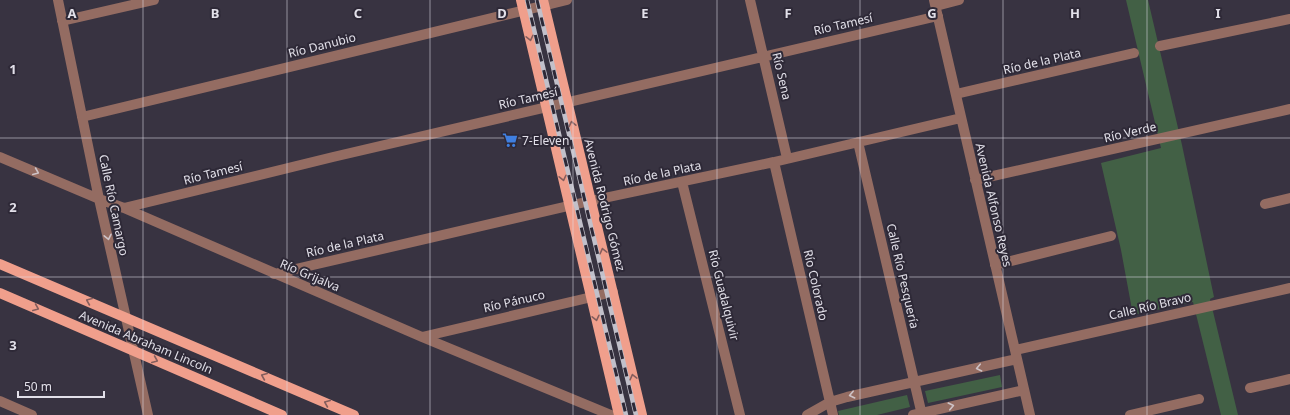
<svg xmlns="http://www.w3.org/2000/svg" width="1290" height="415" viewBox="0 0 1290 415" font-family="'Noto Sans',sans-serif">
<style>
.green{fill:#426045}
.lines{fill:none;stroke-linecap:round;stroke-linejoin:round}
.minor{stroke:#946c62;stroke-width:10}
.major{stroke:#f09f8c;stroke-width:10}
.rail-casing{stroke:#c2c0ca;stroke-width:4.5}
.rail{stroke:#2e2937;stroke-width:3;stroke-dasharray:9;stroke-linecap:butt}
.oneway{stroke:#855e5d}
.oneway2{stroke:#cec3c7}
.grid{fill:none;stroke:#e2e0e9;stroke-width:1;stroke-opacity:0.55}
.labels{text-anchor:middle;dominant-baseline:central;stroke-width:4;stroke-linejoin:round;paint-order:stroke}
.street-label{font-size:12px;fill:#e2e0e9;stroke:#2e2937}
.poi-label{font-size:12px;fill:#e2e0e9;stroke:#2e2937;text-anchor:start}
.grid-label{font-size:13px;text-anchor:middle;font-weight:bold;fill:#e2e0e9;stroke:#2e2937;stroke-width:4;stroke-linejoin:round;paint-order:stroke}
</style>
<rect width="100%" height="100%" fill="#383341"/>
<!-- green -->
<path class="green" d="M1126,0H1148L1182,145L1214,297L1210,299L1238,415H1221L1193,302L1133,315L1121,250L1101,163L1161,148Z
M1000,375L1002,387L928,403L925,391Z
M907,395L910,407L877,415H839L838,411Z"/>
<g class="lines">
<!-- minor -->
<path class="minor" d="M58,0L99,199L148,415
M750,0L787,158
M934,0L1030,415
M936,6L959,0
M62,21L154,0
M1160,46L1290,19
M956,94L1134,53
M82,117L567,0
M858,142L922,415
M0,157L99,199L124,208L422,337L611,415
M774,162L833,415
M975,180L1290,109
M682,182L740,415
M1265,204L1290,198
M124,208L333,157L938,16
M995,265L1111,236
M274,274L590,201L774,162L961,118
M422,337L613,292
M1015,350L1290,288
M1250,388L1290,379
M0,401L32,415
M807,415L830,402L847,397L1017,359
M913,415L1024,390
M1130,415L1199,399"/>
<!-- major -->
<path class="major" d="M521,0L619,415
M543,0L642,415
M0,264L354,415
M0,293L282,415"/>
<!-- rail casing -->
<g class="rail-casing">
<path id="rail" d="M527,0L626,415
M537,0L636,415"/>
</g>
<!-- rail -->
<use href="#rail" class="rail"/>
</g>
<!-- one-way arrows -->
<defs><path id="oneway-chevron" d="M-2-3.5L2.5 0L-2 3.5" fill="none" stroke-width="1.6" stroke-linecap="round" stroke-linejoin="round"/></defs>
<g class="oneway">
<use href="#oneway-chevron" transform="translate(530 38) rotate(77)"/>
<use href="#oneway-chevron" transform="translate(572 124) rotate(-103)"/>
<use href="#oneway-chevron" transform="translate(563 178) rotate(77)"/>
<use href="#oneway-chevron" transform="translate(603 251) rotate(-104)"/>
<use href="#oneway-chevron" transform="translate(89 301) rotate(-157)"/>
<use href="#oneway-chevron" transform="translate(36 308) rotate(23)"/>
<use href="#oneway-chevron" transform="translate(596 318) rotate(77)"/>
<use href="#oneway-chevron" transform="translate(155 360) rotate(23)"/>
<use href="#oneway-chevron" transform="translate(264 376) rotate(-157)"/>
<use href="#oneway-chevron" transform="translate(633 377) rotate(-104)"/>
<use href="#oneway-chevron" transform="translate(327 403) rotate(-157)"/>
</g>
<g class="oneway2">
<use href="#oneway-chevron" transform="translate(36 172) rotate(23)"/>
<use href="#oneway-chevron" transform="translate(108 237) rotate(78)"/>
<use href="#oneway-chevron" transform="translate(979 368) rotate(168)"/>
<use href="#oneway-chevron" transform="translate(852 395) rotate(167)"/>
<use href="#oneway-chevron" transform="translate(951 406) rotate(-13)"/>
</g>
<!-- grid -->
<path class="grid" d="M143,0V415M287,0V415M430,0V415M573,0V415M717,0V415M860,0V415M1003,0V415M1147,0V415M0,138H1290M0,277H1290"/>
<!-- icons -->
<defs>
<g id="supermarket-bare" transform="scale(1.2)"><path d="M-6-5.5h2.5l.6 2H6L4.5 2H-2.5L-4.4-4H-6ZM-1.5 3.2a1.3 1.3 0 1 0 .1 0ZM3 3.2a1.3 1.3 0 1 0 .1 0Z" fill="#3f7fe0" stroke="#2e2937" stroke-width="2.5" paint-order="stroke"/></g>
</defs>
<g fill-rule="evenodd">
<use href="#supermarket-bare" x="510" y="140"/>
</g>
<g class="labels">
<!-- street labels -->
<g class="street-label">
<text transform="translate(843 24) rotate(-13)">Río Tamesí</text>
<text transform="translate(322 45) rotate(-14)">Río Danubio</text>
<text transform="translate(1042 61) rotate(-13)">Río de la Plata</text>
<text transform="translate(782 76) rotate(77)">Río Sena</text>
<text transform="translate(528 98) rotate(-13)">Río Tamesí</text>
<text transform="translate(1130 132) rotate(-13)">Río Verde</text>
<text transform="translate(213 173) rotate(-14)">Río Tamesí</text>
<text transform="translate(662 173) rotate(-12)">Río de la Plata</text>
<text transform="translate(114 205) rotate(78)">Calle Río Camargo</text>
<text transform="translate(605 205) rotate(76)">Avenida Rodrigo Gómez</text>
<text transform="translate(994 205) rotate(77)">Avenida Alfonso Reyes</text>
<text transform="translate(345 244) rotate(-13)">Río de la Plata</text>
<text transform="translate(310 275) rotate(23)">Río Grijalva</text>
<text transform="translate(903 276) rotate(77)">Calle Río Pesquería</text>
<text transform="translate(816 285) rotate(77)">Río Colorado</text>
<text transform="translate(724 295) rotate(76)">Río Guadalquivir</text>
<text transform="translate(514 301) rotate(-13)">Río Pánuco</text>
<text transform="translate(1150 306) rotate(-13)">Calle Río Bravo</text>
<text transform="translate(146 342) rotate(23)">Avenida Abraham Lincoln</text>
</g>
<!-- poi labels -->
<g class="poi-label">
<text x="522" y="140">7-Eleven</text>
</g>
</g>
<g class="grid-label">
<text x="72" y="18">A</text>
<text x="215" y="18">B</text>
<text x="358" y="18">C</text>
<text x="502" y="18">D</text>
<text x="645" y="18">E</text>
<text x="788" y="18">F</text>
<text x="932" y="18">G</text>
<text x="1075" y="18">H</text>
<text x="1218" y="18">I</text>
<text x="13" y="74">1</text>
<text x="13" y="212">2</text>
<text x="13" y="350">3</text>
</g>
<!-- scale -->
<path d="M18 391v6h86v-6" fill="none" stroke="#e2e0e9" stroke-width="2"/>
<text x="24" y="391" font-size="12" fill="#e2e0e9" stroke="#2e2937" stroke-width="3" paint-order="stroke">50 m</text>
</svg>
